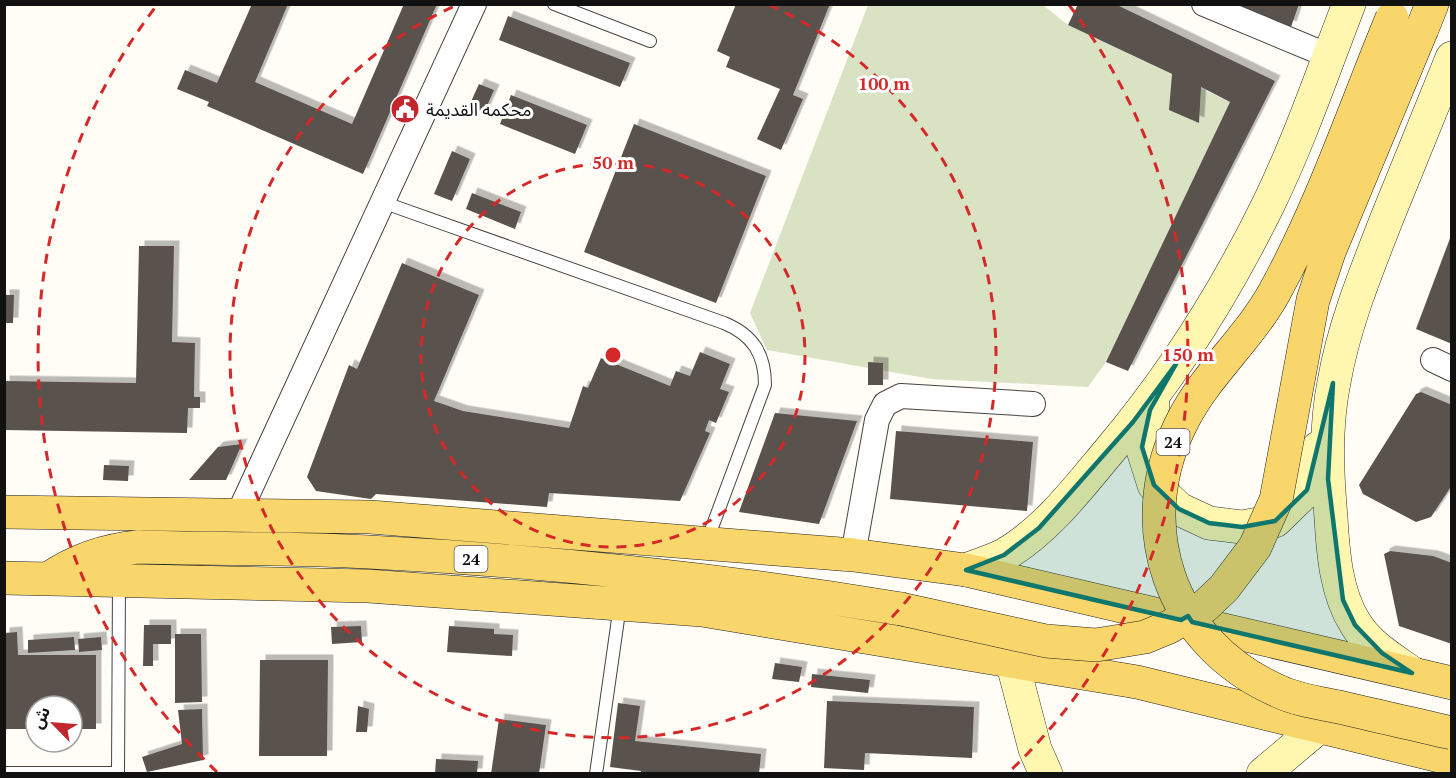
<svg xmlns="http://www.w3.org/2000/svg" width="1456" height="778" viewBox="0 0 1456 778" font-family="'PT Serif','Noto Sans Arabic',serif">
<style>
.cemetery{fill:#d9e3c4}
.building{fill:#5a524d;filter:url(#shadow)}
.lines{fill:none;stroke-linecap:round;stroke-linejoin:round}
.lane-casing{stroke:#444;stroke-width:14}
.street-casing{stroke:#444;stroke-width:26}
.secondary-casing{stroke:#333;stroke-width:34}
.primary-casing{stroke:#222;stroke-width:34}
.lane{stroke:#fff;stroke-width:12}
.street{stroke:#fff;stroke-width:24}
.secondary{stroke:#fff6b0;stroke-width:33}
.primary{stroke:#f9d66b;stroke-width:33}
.primary-bridge-casing{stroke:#222;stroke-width:34;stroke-linecap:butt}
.primary-bridge{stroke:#f9d66b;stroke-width:33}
.marked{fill:#0f766e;fill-opacity:0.2;stroke:#0f766e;stroke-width:4.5;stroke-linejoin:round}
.ring{fill:none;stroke:#d62828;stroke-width:3;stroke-dasharray:10 8}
.labels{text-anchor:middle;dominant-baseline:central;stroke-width:6;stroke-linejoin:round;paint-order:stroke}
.shield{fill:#fff;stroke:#585858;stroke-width:1.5}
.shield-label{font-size:16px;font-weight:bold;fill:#111}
.poi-label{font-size:18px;fill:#111;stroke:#fff;text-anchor:start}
.centre{fill:#d62828;stroke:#fff;stroke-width:3}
.ring-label{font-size:18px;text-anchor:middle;font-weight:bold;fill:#d62828;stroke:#fff;stroke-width:6;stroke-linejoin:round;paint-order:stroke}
</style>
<defs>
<filter id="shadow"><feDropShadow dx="5.5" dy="-5.5" stdDeviation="0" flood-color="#0004"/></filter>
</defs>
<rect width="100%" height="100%" fill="#fffdf5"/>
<!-- cemetery -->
<path class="cemetery" d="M868,5H1043L1068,25L1230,102L1106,362L1088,387L931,379L767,350L750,313Z"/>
<!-- building -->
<path class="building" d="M252,4H288L255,82L352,124L404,4H437L363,174L207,106L209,102L177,89L185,70L217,83Z
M736,4H830L793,95L803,99L781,150L757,139L780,89L726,67L730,57L717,51Z
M1078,4H1115L1275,81L1128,371L1106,362L1230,102L1201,87L1199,123L1169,110L1172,74L1068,25Z
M1232,4H1299L1291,27Z
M508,16L630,63L620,87L499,40Z
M479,84L494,90L484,113L469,106Z
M511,95L587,125L575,154L500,124Z
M634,124L766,176L716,303L584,252Z
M452,151L470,159L452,201L434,194Z
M472,193L521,212L515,229L466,209Z
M1452,233V344L1416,329Z
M139,246H174L172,342L195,343L194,397H200V408H188L187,433L4,430V381L136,383Z
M402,263L479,295L434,401L463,411L569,428L583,386L588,388L601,358L670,386L676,371L690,376L700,352L730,364L720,389L729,392L716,423L709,420L705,431L710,433L680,501L549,493L547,507L376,494L371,499L316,491L307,477L349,365L357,369Z
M4,295H14L13,323H4Z
M868,362L883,363V385H868Z
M1421,392L1452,405V485L1431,517L1416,522L1363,494L1359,485L1416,394Z
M775,413L857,421L819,524L739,512Z
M896,431L1033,442L1027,511L890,499Z
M242,444L226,480H189L218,447Z
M104,465L129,466L128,481L103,480Z
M1390,551L1433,556L1452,563V644L1399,626L1384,554Z
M144,625H171V644H153V666H143Z
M361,626L362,642L332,644L331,627Z
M449,626L494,629V634L513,635L512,656L447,652Z
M17,632L18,655H96V729H72V706H36V729H4V633Z
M175,634H201L202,702L175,703Z
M74,637L75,650L28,653V640Z
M101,637L102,650L79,652L78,639Z
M260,660H328L327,756H259Z
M775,663L802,667L799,682L772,679Z
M812,674L870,680L868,693L811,687Z
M827,701L974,707L972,758L865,753L864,770L824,768Z
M618,703L640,706L635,741L761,754L759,774H641V771L610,767Z
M358,706L369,709L367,732H356Z
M202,709L203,760L147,772L142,757L182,744L178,710Z
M499,719L546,725L539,774H491Z
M436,759L478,761L477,774H435Z"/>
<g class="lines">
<!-- lane casing -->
<g class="lane-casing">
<path id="lane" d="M554,4L650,41
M382,202L724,323C753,335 765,354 765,385L707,541
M4,773H118
M118,774L119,582
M596,774L620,605"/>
</g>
<!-- street casing -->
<g class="street-casing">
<path id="street" d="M1204,4L1329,56
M1433,360L1452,369
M238,515L474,4
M853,555L877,420L885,404L901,396L1033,404"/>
</g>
<!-- secondary casing -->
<g class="secondary-casing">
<path id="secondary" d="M1153,405L1142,447L1154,485L1179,509L1209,523L1242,527L1275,521L1307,490L1318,448
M966,570C978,565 992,561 1004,555C1046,531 1079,487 1110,450C1174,374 1226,291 1269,203C1300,139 1323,71 1349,4
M1012,661L1035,749L1046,774
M1412,673C1392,659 1368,645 1355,623C1336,593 1333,552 1331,518C1327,472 1325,427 1334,382C1344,325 1366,272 1387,218C1409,165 1430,111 1452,58
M1263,774L1320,726"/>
</g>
<!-- primary casing -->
<g class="primary-casing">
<path id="primary" d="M1422,29L1432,4
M4,512L370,517L853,555L966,570L1452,683
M4,578L368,586L702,610L1137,682L1452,759
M48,579C76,560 104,550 138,547C215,549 292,548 369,552C547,561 726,580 901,609"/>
</g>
<!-- lane -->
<use href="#lane" class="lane"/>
<!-- street -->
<use href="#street" class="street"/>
<!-- secondary -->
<use href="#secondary" class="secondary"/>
<!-- primary -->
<use href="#primary" class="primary"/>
<!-- primary-bridge casing -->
<g class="primary-bridge-casing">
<path id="primary-bridge" d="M1392,18C1354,110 1322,206 1274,293C1249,338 1206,375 1184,418C1128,524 1169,643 1278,691C1297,700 1319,703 1339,707C1376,716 1414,724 1452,733
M901,609L1046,641L1096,645L1145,637L1169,627L1205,606L1224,588L1255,547L1276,500L1313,300L1329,252L1422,29"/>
</g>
<!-- primary-bridge -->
<use href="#primary-bridge" class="primary-bridge"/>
</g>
<!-- marked area -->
<path class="marked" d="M1176,364L1150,410L1142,447L1154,485L1179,509L1209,523L1242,527L1275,521L1307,490L1333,383L1328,479L1343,600L1355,625L1382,653L1412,673L1192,622L1188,616L1181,620L966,570L1004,555L1039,528L1133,422Z"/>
<!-- distance rings -->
<g class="ring">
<circle cx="613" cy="355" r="192"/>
<path d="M769 5A383 383 0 1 1 457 5"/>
<path d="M217 772A575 575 0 0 1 157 5M1069 5A575 575 0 0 1 1009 772"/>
</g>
<!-- icons -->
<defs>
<g id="civic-disc" transform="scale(1.5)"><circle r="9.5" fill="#c4262e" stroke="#fff"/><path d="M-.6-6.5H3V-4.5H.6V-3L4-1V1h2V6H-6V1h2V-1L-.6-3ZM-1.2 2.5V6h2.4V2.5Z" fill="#fff"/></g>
</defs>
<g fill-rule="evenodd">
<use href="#civic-disc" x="405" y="109"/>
</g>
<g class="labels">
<!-- shield labels -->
<g class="shield">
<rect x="1156.5" y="429" width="33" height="26" rx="4.5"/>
<rect x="454.5" y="546" width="33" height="26" rx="4.5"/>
</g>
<g class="shield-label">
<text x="1173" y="442">24</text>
<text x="471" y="559">24</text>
</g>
<!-- poi labels -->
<g class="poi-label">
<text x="426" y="109">محكمه القديمة</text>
</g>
</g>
<circle cx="613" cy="355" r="9" class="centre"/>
<g class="ring-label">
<text x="884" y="90">100 m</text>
<text x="613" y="169">50 m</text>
<text x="1188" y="361">150 m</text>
</g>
<!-- border -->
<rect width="1456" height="778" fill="none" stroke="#111111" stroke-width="12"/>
<!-- north arrow -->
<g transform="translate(54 724) rotate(295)"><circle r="28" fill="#ffffff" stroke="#a0a0a0" stroke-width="1.5"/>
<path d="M0-4.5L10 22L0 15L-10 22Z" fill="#c4262e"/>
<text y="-9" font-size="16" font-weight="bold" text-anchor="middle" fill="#111111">ش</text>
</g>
</svg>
